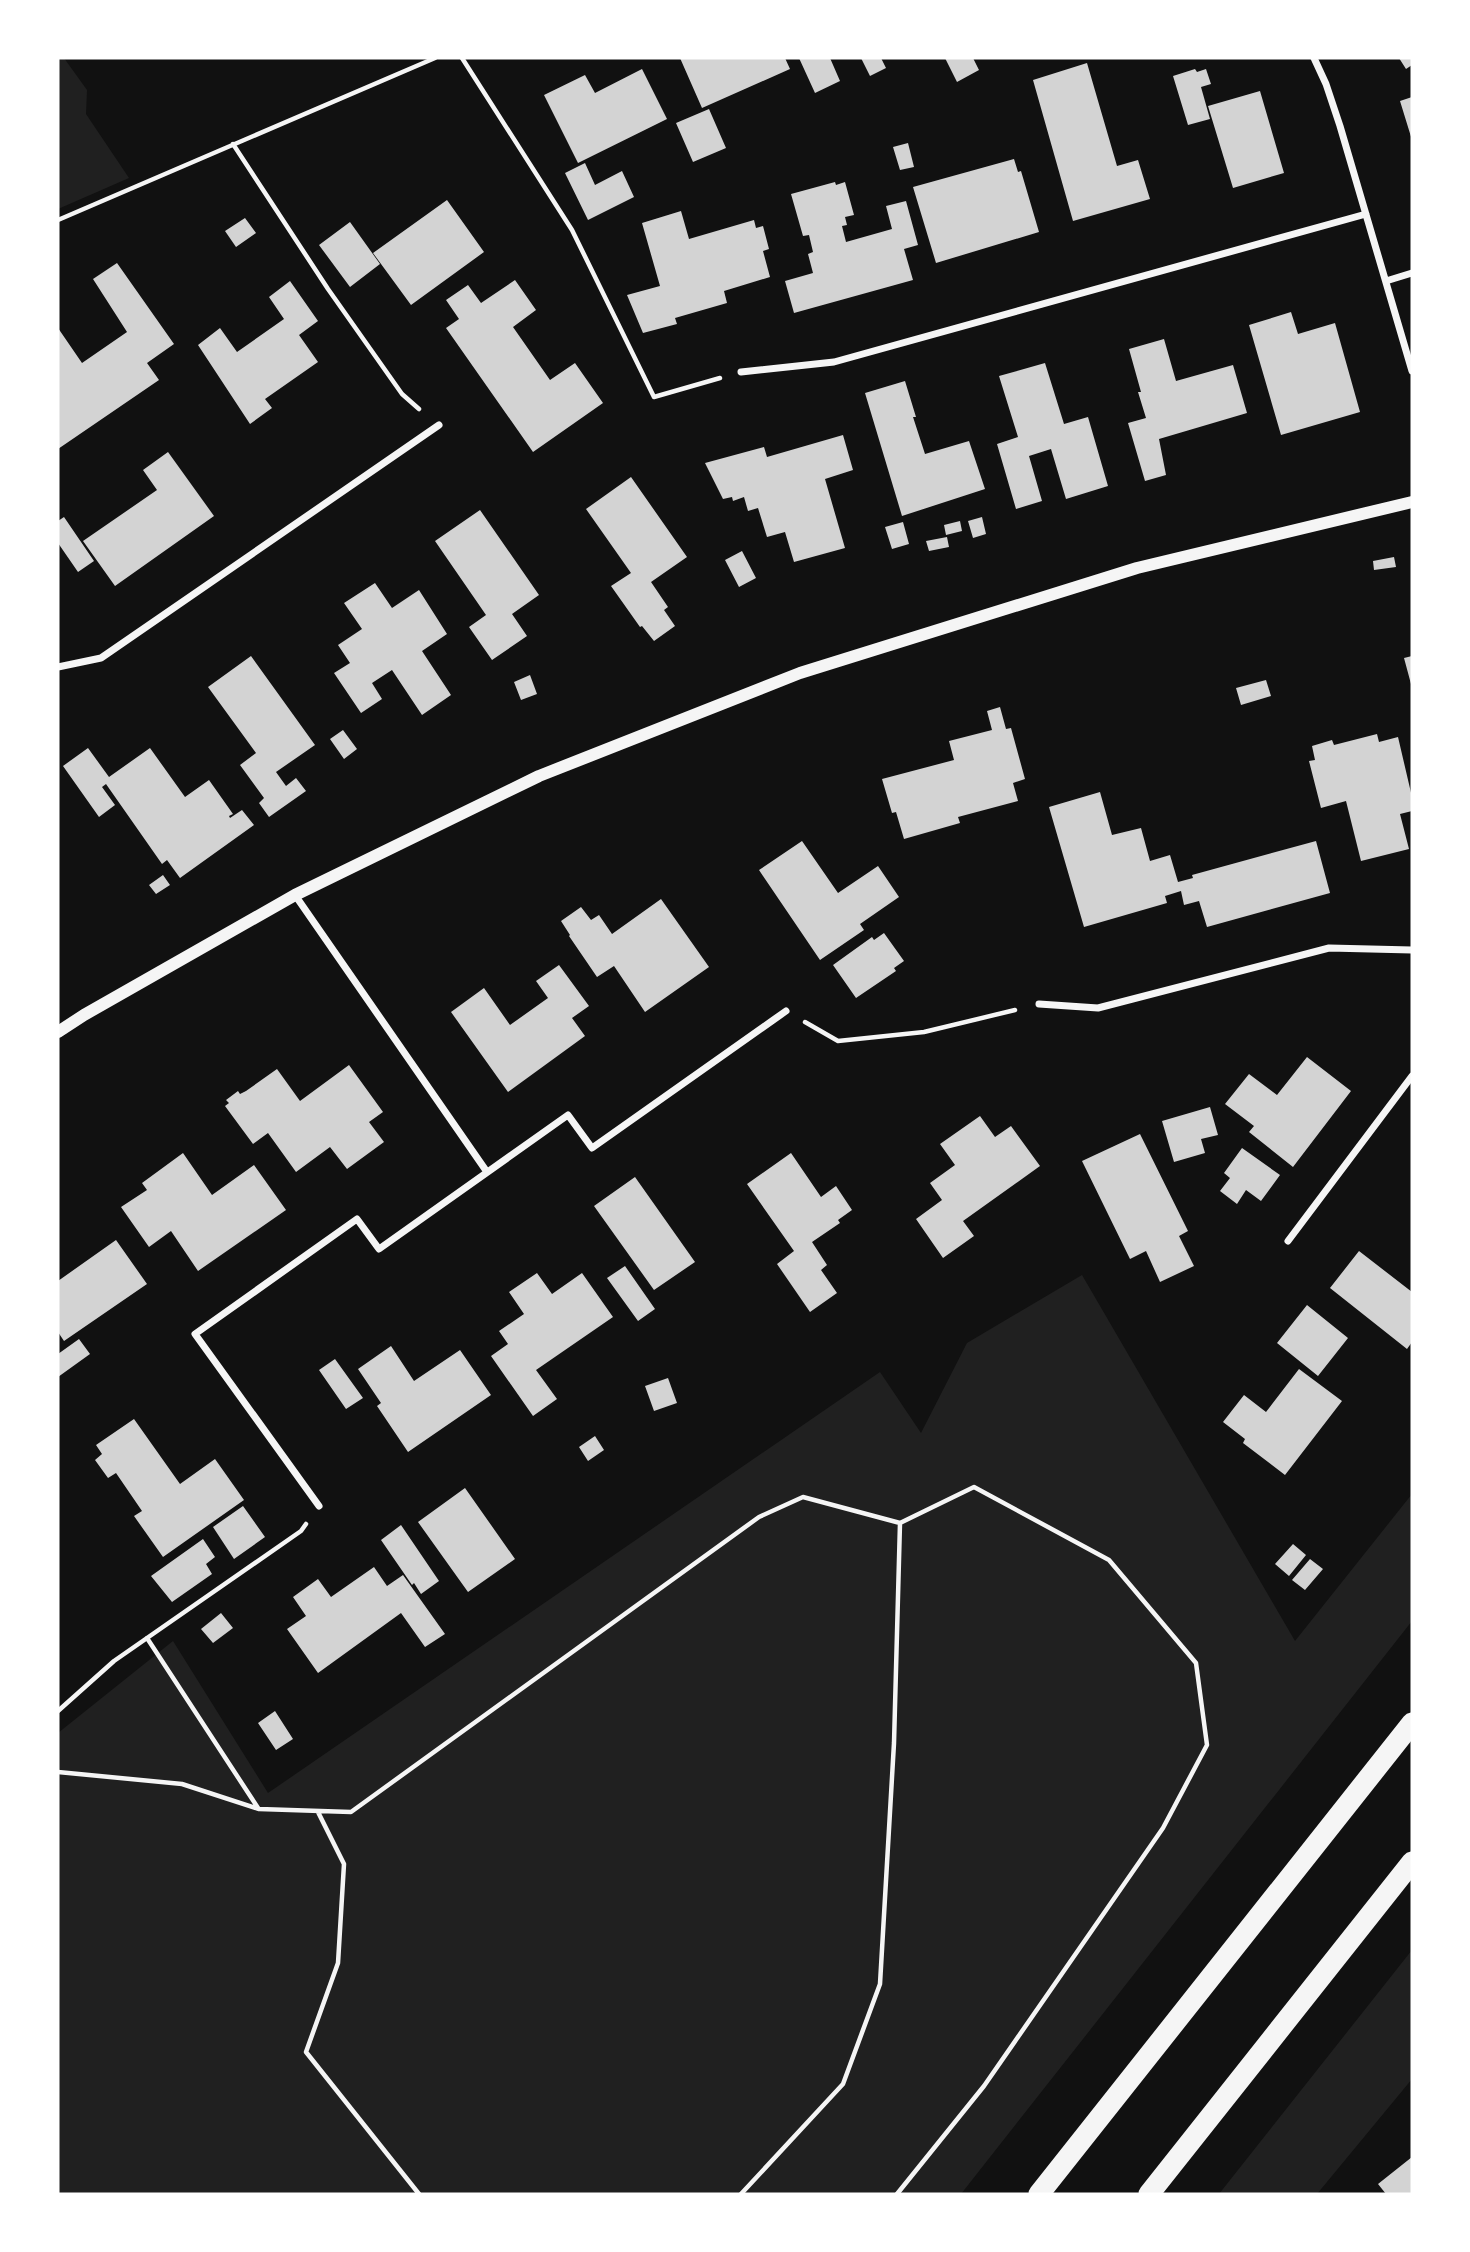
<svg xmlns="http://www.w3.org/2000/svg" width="1470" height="2252" viewBox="0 0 1470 2252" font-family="Montserrat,sans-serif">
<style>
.green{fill:#202020}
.building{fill:#d3d3d3}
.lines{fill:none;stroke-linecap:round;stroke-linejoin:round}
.path{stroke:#f5f5f5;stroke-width:4.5}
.minor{stroke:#f5f5f5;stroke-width:7}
.tertiary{stroke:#f5f5f5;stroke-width:12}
.motorway{stroke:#f5f5f5;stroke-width:21}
</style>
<rect width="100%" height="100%" fill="#111"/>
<!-- green -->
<path class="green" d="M58,58H64L87,90L86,114L129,178L58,209Z
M1082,1275L1295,1641L1412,1494V1621L961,2194H58V1733L173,1641L268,1793L880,1372L921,1433L967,1343Z
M1412,1950V2079L1317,2194H1219Z"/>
<!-- building -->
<path class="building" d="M680,58H785L790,69L702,108Z
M799,58H830L840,81L815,93Z
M861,58H881L886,68L870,76Z
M945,58H973L979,70L957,82Z
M1399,58H1412V65L1406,69Z
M1087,63L1117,166L1138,160L1150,199L1073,221L1033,80Z
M642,69L667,119L578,163L544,95L585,75L595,93Z
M1195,69L1197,72L1206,69L1211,84L1201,87L1210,119L1188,125L1173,76Z
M1260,91L1284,173L1233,188L1208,106Z
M1412,97V140L1400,101Z
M709,109L726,148L693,162L676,123Z
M908,143L914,167L900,170L893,147Z
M1014,159L1018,172L1021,171L1039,232L936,263L913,187Z
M585,163L595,185L622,171L634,197L588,220L565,173Z
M835,182L836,185L845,182L854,215L845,217L847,225L842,226L846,242L892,229L886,206L906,201L918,245L904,249L913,280L794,313L785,281L813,273L808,254L813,252L809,235L803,236L791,194Z
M447,200L484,252L411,305L373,253Z
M681,211L689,239L754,220L756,228L763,226L769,249L763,251L770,277L724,291L727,303L675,318L677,324L643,333L627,295L660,286L642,223Z
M245,218L256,233L236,247L225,231Z
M350,222L380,264L350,287L319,245Z
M117,263L174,344L147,363L159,380L58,449V328L82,363L127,332L93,279Z
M515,280L536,310L513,327L550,380L575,363L603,403L533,452L446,328L459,319L446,300L468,285L481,303Z
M290,281L318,321L299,335L318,362L265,399L272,408L250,424L198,345L220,328L237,352L284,319L269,297Z
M1291,312L1298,334L1335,323L1360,412L1281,435L1249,325Z
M1164,339L1176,381L1233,365L1247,413L1159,439L1166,475L1145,481L1128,423L1146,418L1138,392H1141L1129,349Z
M1045,363L1064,424L1088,417L1108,486L1066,499L1051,449L1029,456L1042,501L1016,509L997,444L1018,437L999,376Z
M905,381L916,417H913L925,454L969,441L985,489L902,516L865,393Z
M843,435L853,470L825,479L845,548L794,562L785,532L767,537L758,508L748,511L744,497L733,501L732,497L723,499L705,463L764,447L767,457Z
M168,452L214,516L115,586L83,541L157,490L143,470Z
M631,477L687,557L651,582L668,607L664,610L675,626L654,641L642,626L640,627L611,586L631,573L586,509Z
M480,510L539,595L512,614L527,636L492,660L469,627L486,615L435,541Z
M64,517L94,561L78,572L58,543V521Z
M982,517L986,534L973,538L968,521Z
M960,521L962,531L946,535L944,525Z
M903,522L909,544L892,549L885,527Z
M947,537L949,547L929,551L926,541Z
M742,551L756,578L739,587L725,560Z
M1394,557L1396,567L1374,570L1373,561Z
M375,583L392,608L419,590L447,634L422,651L451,695L422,715L392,670L372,683L382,699L361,713L334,673L350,663L338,645L362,629L344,603Z
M251,656L315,745L276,772L286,786L296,778L306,791L269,817L259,803L264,798L240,765L256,753L208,687Z
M1412,656V684H1411L1404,658Z
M530,675L537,694L521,700L514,682Z
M1266,680L1271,696L1241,705L1236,688Z
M1000,707L1006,729L1011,728L1025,779L1013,783L1018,801L958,817L960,823L904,839L896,812L892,813L882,779L954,760L949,741L992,730L987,711Z
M343,730L357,749L344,759L330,739Z
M1377,734L1379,742L1398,737L1412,797V811L1400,814L1409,849L1361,861L1346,801L1321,808L1309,761L1315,760L1312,746L1332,740L1334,745Z
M88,748L109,777L150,748L185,797L209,780L233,814L229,816L230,818L242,810L254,825L180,878L167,860L162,864L106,784L102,787L115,805L99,817L63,766Z
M1100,792L1112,835L1141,828L1150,861L1170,855L1178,882L1193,878L1192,875L1316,841L1330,893L1207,927L1199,901L1184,905L1181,891L1165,896L1167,903L1084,927L1049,807Z
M802,841L838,893L878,866L899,897L860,924L864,930L820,960L759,870Z
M163,875L170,885L156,894L149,885Z
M661,899L709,967L645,1012L614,966L597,977L569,936L570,935L561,921L581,907L591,920L599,915L612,934Z
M884,933L904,961L894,968L896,971L856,998L833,965L872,937L874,940Z
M559,965L589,1006L572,1018L585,1036L508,1092L451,1012L484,988L510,1025L548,998L536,981Z
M1307,1057L1351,1091L1293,1167L1249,1132L1254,1126L1225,1104L1249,1074L1277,1095Z
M349,1065L383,1112L369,1122L384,1142L347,1169L330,1147L296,1172L268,1133L253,1144L225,1106L229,1103L226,1100L238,1091L240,1094L246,1091L277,1069L300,1101Z
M1210,1107L1218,1135L1201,1139L1205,1153L1174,1162L1162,1121Z
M980,1116L995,1137L1011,1126L1040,1166L963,1221L974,1236L943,1258L916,1219L942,1200L930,1183L955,1165L940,1144Z
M1140,1134L1188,1231L1179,1236L1194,1266L1160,1282L1146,1251L1130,1259L1082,1161Z
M1242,1148L1280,1175L1261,1201L1246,1190L1237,1204L1220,1191L1230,1178L1224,1173Z
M183,1153L212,1195L254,1165L286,1210L198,1271L171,1231L149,1247L121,1207L147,1190L142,1183Z
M791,1153L821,1197L836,1186L852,1210L838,1220L840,1223L812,1242L827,1265L821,1270L837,1293L810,1312L777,1264L794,1251L747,1184Z
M635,1177L695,1262L654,1290L594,1206Z
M116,1240L147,1284L64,1341L58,1332V1281Z
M1359,1251L1412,1292V1342L1407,1349L1330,1288Z
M625,1266L655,1309L638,1321L607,1278Z
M537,1273L552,1294L582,1273L613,1317L536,1370L557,1399L533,1416L491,1356L508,1344L499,1331L524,1314L509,1292Z
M1307,1305L1348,1338L1318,1376L1277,1343Z
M79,1339L90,1354L58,1377V1354Z
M391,1346L414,1381L460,1350L491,1395L408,1452L377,1406L381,1403L358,1369Z
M335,1359L363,1398L346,1409L319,1370Z
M1299,1369L1342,1401L1285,1475L1243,1443L1245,1439L1223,1422L1244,1395L1266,1412Z
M668,1378L677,1403L654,1411L645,1386Z
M134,1419L180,1484L215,1459L244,1500L163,1557L134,1516L142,1511L116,1473L108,1478L95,1460L102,1454L96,1445Z
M595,1436L604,1450L588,1461L579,1447Z
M465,1488L515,1559L468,1592L418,1522Z
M243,1506L265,1537L234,1559L213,1527Z
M401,1525L439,1581L421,1594L414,1583L412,1585L381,1540Z
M203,1539L215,1557L206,1564L212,1574L172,1602L151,1576Z
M1293,1544L1306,1555L1289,1576L1275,1564Z
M1310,1559L1323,1569L1305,1590L1292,1580Z
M374,1567L387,1586L403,1575L445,1634L425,1647L401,1613L318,1673L287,1629L306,1616L293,1597L318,1579L331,1597Z
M221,1613L233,1628L213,1643L201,1629Z
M275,1711L293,1739L276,1750L258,1723Z
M1412,2157V2194H1386L1378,2184Z"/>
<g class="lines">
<!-- path -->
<path class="path" d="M462,58L572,230L654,397L720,378
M233,144L328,289L402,394L419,409
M58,220L435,58
M805,1022L838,1041L924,1032L1015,1010
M147,1638L258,1808
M58,1711L114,1661L301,1531L306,1524
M58,1772L182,1784L259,1809L351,1812L759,1517L803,1497L900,1523L974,1487L1109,1560L1196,1663L1207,1745L1163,1828L984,2086L897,2194
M318,1812L344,1864L338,1963L306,2052L419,2194
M741,2194L843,2084L880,1984L894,1743L900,1523"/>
<!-- minor -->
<path class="minor" d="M1314,58L1326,84L1340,126L1412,371
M1386,281L1412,273
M741,372L834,362L1366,214
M58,667L101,658L439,425
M295,895L487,1172
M1039,1004L1098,1008L1329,948L1412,950
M1288,1241L1412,1076
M319,1506L195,1334L357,1219L379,1249L568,1115L592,1148L786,1011"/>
<!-- tertiary -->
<path class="tertiary" d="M58,1032L84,1015L295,895L539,776L800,673L1137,568L1412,502"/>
<!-- motorway -->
<path class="motorway" d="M1039,2194L1412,1723
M1149,2194L1412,1862"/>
</g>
<!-- border -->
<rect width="1470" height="2252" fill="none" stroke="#ffffff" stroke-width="119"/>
</svg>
